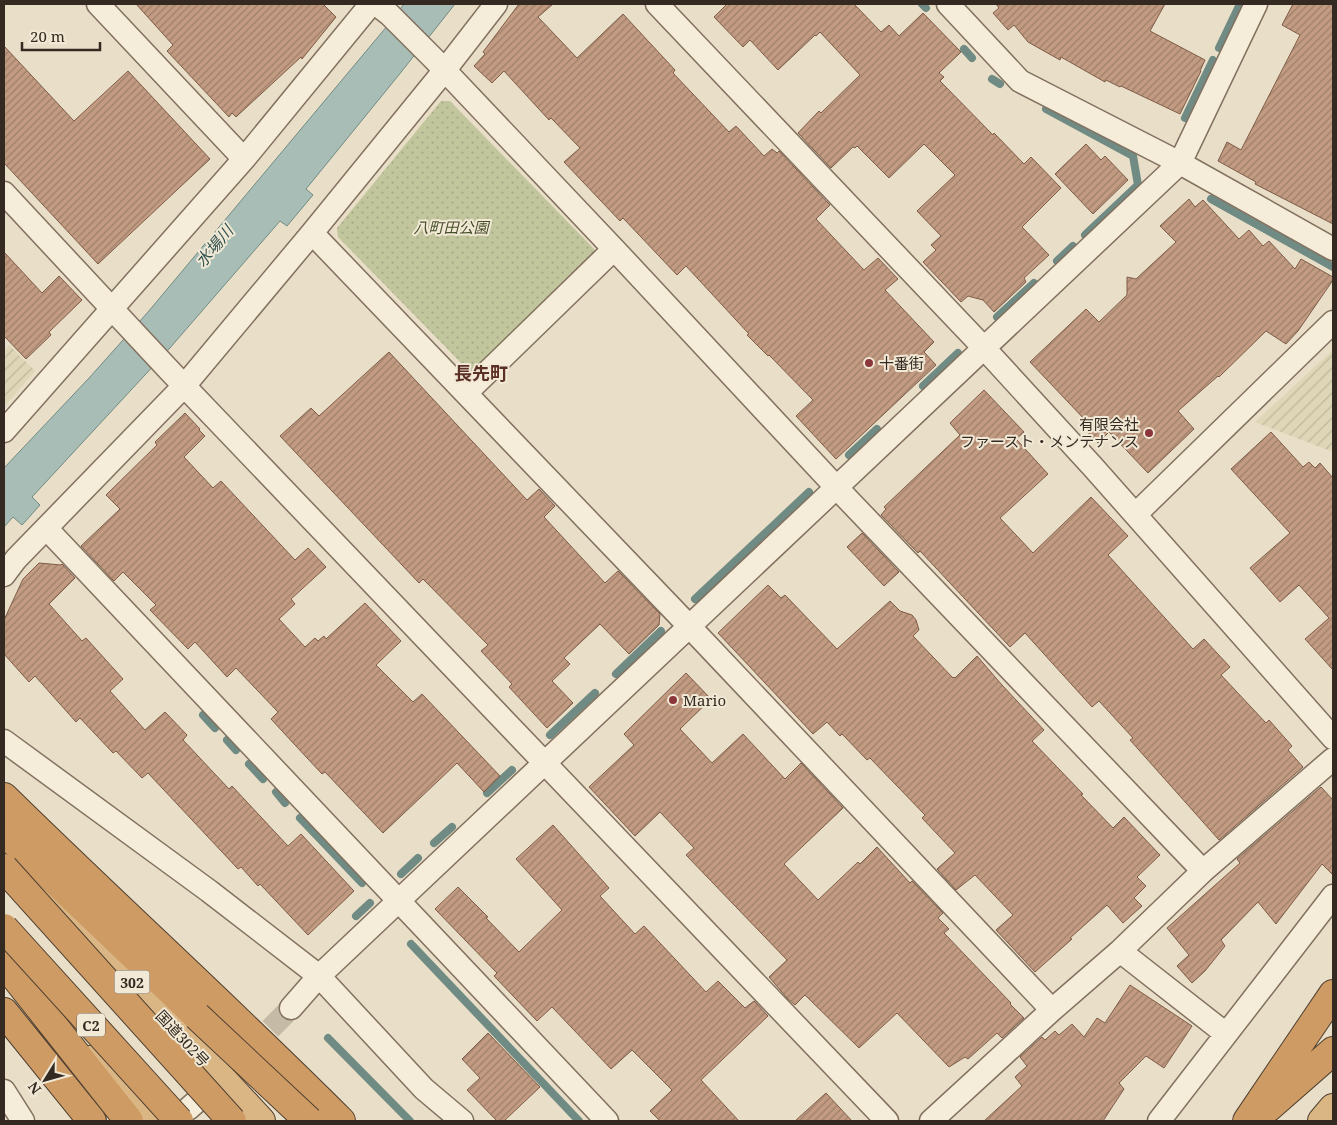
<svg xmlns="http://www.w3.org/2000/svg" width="1337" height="1125" viewBox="0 0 1337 1125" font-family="'Noto Serif','Noto Sans JP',serif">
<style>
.farmland{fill:url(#farmland-furrows)}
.park{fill:url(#park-dots)}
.water{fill:#a8bdb6;stroke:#708b83}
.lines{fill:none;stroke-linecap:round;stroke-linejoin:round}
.stream{stroke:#708b83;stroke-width:8}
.building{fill:url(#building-hatch);stroke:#7f5c48}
.minor-tunnel{stroke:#c5baa6;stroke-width:22;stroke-dasharray:22 11;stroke-linecap:butt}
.minor-casing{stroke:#83715f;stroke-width:25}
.trunk-casing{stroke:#514032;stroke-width:30}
.motorway-casing{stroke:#514032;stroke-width:30}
.minor{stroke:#f5ecda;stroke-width:22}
.trunk{stroke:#dab684;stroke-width:28}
.motorway{stroke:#cd9b63;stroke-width:28}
.motorway-bridge-casing{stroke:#514032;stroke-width:30;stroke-linecap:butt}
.motorway-bridge{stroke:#cd9b63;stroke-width:28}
.poi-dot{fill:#8a363a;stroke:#f1e9d6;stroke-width:2}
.labels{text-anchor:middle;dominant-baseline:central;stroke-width:4;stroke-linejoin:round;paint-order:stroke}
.shield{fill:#f1e9d6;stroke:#6d6357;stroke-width:1}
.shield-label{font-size:14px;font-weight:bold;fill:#352a21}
.park-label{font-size:15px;font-style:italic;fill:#474f2a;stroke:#f1e9d6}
.poi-label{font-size:15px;fill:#352a21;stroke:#f1e9d6;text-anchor:start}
.street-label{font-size:15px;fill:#352a21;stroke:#f1e9d6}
.water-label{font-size:16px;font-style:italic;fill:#32534f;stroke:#f1e9d6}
.quarter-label{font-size:18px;font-weight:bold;fill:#5c2f25;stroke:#f1e9d6}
</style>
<defs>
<pattern id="farmland-furrows" width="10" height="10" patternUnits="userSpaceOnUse" patternTransform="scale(1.25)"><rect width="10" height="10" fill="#ded6b6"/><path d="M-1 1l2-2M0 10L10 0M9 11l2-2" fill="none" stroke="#bfb89c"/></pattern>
<pattern id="park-dots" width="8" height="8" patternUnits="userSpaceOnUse" patternTransform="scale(1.25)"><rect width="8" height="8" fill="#c2c69d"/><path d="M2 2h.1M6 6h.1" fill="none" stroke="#a7aa87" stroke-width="1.8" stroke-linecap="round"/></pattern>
<pattern id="building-hatch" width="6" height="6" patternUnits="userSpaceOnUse" patternTransform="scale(1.25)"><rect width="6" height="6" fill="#c29b82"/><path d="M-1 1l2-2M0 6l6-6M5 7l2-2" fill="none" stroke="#9e7f6a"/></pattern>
</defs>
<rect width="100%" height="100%" fill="#e9dec7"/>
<!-- farmland -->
<path class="farmland" d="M9,345L35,371L4,407V351Z
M1333,350V452L1255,422Z"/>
<!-- park -->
<path class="park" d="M441,101H450L596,251L480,372H470L338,237L337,228Z"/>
<!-- water -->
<path class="water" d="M404,4H455L398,76L306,189L313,195L287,226L280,221L169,349L32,497L40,505L23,524L22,525L13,517L4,527V468L90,377L148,312L388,25Z"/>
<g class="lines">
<!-- stream -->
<path class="stream" d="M922,4L926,8
M1219,48L1240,4
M964,49L972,58
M992,79L1000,84
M1046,109L1133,156L1138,185L1085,235
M1185,118L1213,60
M1211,199L1333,267
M1057,261L1073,246
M997,317L1034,283
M923,386L958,353
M849,455L877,429
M695,599L809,492
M616,674L661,631
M203,715L215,728
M550,735L595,693
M227,740L236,750
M249,764L263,779
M276,792L285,803
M487,793L512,770
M300,818L362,883
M434,843L452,827
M401,874L418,858
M356,916L370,903
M411,944L579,1121
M328,1038L410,1121"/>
</g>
<!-- building -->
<path class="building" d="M136,4H323L336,17L302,59L301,57L236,117L232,113L229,117L167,51L173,45Z
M519,4H553L538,17L577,58L623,14L675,70L673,73L729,132L736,126L764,156L772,149L777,153L779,151L830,205L816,219L864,270L878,258L898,279L885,290L934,342L924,352L936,365L836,459L796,416L813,400L769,355L768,356L747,335L749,334L686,266L677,275L623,218L620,221L564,162L580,148L551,118L549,120L504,71L492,83L474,66L485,54L483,52Z
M727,4H854L881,32L889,25L899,36L923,13L961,52L939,73L944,77L940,81L993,135L994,133L1024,164L1031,157L1061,188L1022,227L1049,255L1024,278L1026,282L994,312L983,300L968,296L961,302L923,262L936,250L931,245L941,236L917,211L955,175L924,144L889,178L857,146L855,148L853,147L831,168L798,133L819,111L821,113L860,75L820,32L816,36L815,35L778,70L750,40L743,47L714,17Z
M996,4H1165L1150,31L1205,60L1200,71H1201L1180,114L1121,86L1120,87L1106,80L1105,82L1061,57L1060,60L1028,42L1014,25L1008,30L993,13L999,8Z
M1293,4H1333V224L1255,184L1256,182L1218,161L1227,142L1241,150L1300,35L1282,25Z
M4,46L74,121L128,71L210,159L98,264L4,163Z
M1086,144L1101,160L1105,156L1128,180L1093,214L1055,174Z
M1189,199L1195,207L1203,200L1239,239L1249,230L1263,246L1269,241L1295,269L1301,259L1333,277V280L1298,331L1286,344L1266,331L1219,377L1218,376L1178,411L1194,429L1148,473L1109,432L1098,443L1082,426L1087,422L1030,362L1086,309L1099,322L1127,295V277L1136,279L1176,242L1160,226Z
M4,252L42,293L59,276L82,300L49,332L51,335L26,359L4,336Z
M389,352L527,500L539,489L555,506L544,517L605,583L618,571L660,614L659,625L629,654L600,624L564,658L570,664L552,681L573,703L547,728L509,687L512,684L481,651L488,645L423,579L419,583L280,436L311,408L319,416Z
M984,390L1024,432L1016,439L1048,474L1000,518L1033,553L1091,497L1128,536L1108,555L1193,649L1204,639L1230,667L1221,675L1266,723L1269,720L1292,746L1288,750L1303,767L1219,840L1130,740L1133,738L1099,701L1092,707L1025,633L1010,647L920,551L918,553L881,515L886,509L884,507L960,435L950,423Z
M185,413L200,429L199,430L205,436L184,457L213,488L221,481L295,560L308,548L326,567L291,599L295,604L279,619L305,647L315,638L318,641L324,636L326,639L365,603L401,641L376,665L413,702L422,694L500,776L484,792L457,763L383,833L325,772L322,774L295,745L271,719L278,712L236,668L227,677L195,642L188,649L150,610L156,605L123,572L114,581L81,546L120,509L106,495L157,445L155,442Z
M1271,432L1303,467L1309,462L1315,468L1320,463L1333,478V670L1305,639L1329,618L1299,585L1280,602L1250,568L1290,533L1231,469Z
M862,533L899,572L884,586L847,547Z
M39,563L61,565L62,564L75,578L49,604L82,641L86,638L123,679L110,691L145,730L165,712L187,735L183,740L229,789L232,786L288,846L301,834L354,891L308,935L260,884L258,886L241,867L238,869L148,773L142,778L116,751L113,753L80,718L76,722L35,676L29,682L4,654V620L23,579Z
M768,585L781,598L785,595L837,649L890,601L900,611L912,615L916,620L919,630L913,636L953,678L954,677L955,678L977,656L1002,685L1044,730L1032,741L1083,794L1081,795L1113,828L1124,817L1160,855L1137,877L1146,886L1134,898L1142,906L1123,923L1107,905L1070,938L1072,939L1035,972L996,930L1013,915L975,875L956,890L937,869L955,853L922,818L925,815L870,758L867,760L842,734L840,736L827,722L813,734L718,633Z
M686,673L711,699L680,729L712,763L743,734L785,779L801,763L843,808L784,864L818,900L858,862L860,864L877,847L910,883L912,881L943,913L938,918L949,929L944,933L1011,1003L1010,1004L1024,1018L1002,1038L997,1033L968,1059L965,1057L949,1067L897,1013L859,1048L805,995L795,1005L787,998L769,977L787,960L686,855L694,848L660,812L635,836L589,787L634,745L624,734Z
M1321,787L1333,800V875L1322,864L1276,924L1258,902L1221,940L1225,946L1205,971L1192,983L1177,966L1189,955L1167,928L1240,863L1237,859Z
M553,825L609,888L600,896L635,934L644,926L706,992L718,981L745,1008L754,1001L768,1016L701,1080L739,1121H660L650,1111L672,1090L632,1050L611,1069L552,1007L537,1021L494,976L497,973L435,909L458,887L488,917L486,918L519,952L562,910L516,859Z
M1130,985L1192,1026L1164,1068L1146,1056L1119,1083L1124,1089L1103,1121H984L1022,1086L1015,1077L1027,1066L1020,1057L1042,1037L1045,1040L1055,1031L1059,1035L1072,1024L1084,1037L1097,1018L1105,1023Z
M488,1033L540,1087L504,1121H497L467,1090L480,1078L462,1059Z
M826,1093L852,1121H795Z"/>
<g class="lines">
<!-- minor-tunnel -->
<path class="minor-tunnel" d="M247,1052L291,1008"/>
<!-- minor casing -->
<g class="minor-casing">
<path id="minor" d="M98,4L244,159
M376,4L389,14L435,60L614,249L836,487L1203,871
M657,4L984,348L1093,467L1333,738
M948,4L1020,81L1180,163L1333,249
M4,193L169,370L887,1121
M312,233L689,626L1052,1010
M466,393L614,249
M4,431L244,159L371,4
M1136,514L1333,322
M46,528L607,1121
M4,575L16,559L185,385L312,233L444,71L496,4
M4,741L209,891L319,976L424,1089L462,1121
M1120,951L1226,1034
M291,1008L319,976L1180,163L1256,4
M4,1091L23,1121
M188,1109L196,1102
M931,1121L1052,1010L1120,951L1203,871L1333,759
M1159,1121L1333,896"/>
</g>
<!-- trunk casing -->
<g class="trunk-casing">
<path id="trunk" d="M34,876L261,1121
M94,1059L149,1121
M1322,1121L1333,1108"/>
</g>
<!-- motorway casing -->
<g class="motorway-casing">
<path id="motorway" d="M4,797C115,906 231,1011 341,1121
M4,832L197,1016
M4,963L129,1121
M4,1012L92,1121
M1268,1108L1333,1051
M1247,1121L1333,994"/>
</g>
<!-- minor -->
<use href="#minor" class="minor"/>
<!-- trunk -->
<use href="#trunk" class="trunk"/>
<!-- motorway -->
<use href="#motorway" class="motorway"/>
<!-- motorway-bridge casing -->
<g class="motorway-bridge-casing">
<path id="motorway-bridge" d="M4,868L232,1121
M4,928L179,1121
M197,1016L309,1121"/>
</g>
<!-- motorway-bridge -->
<use href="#motorway-bridge" class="motorway-bridge"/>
</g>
<!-- markers -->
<g class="poi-dot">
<circle cx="869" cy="363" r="5"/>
<circle cx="1149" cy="433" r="5"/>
<circle cx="673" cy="700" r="5"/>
</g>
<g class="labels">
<!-- shield labels -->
<g class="shield">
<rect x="114.5" y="970.5" width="35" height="23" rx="4"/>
<rect x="77" y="1013.5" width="28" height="23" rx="4"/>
</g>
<g class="shield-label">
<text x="132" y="982">302</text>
<text x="91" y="1025">C2</text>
</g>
<!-- park labels -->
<g class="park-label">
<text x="451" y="227">八町田公園</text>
</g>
<!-- poi labels -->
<g class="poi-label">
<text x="879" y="363">十番街</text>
<text x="1139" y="424" text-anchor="end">有限会社<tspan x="1139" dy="17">ファースト・メンテナンス</tspan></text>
<text x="683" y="700">Mario</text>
</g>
<!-- street labels -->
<g class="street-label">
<text transform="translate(183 1038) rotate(47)">国道302号</text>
</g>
<!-- water labels -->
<g class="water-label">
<text transform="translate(214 246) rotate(-50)">水場川</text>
</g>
<!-- quarter labels -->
<g class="quarter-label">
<text x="481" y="373">長先町</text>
</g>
</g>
<!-- border -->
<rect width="1337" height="1125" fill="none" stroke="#352a21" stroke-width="10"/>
<!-- north arrow -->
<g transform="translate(45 1080) rotate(233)" stroke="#f1e9d6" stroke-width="4" paint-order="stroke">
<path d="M0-4L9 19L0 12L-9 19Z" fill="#352a21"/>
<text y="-8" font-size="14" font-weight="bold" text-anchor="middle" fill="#352a21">N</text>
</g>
<!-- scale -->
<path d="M22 42v8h78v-8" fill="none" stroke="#352a21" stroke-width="2.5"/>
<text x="30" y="42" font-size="15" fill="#352a21" stroke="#f1e9d6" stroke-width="4" paint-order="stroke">20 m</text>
</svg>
